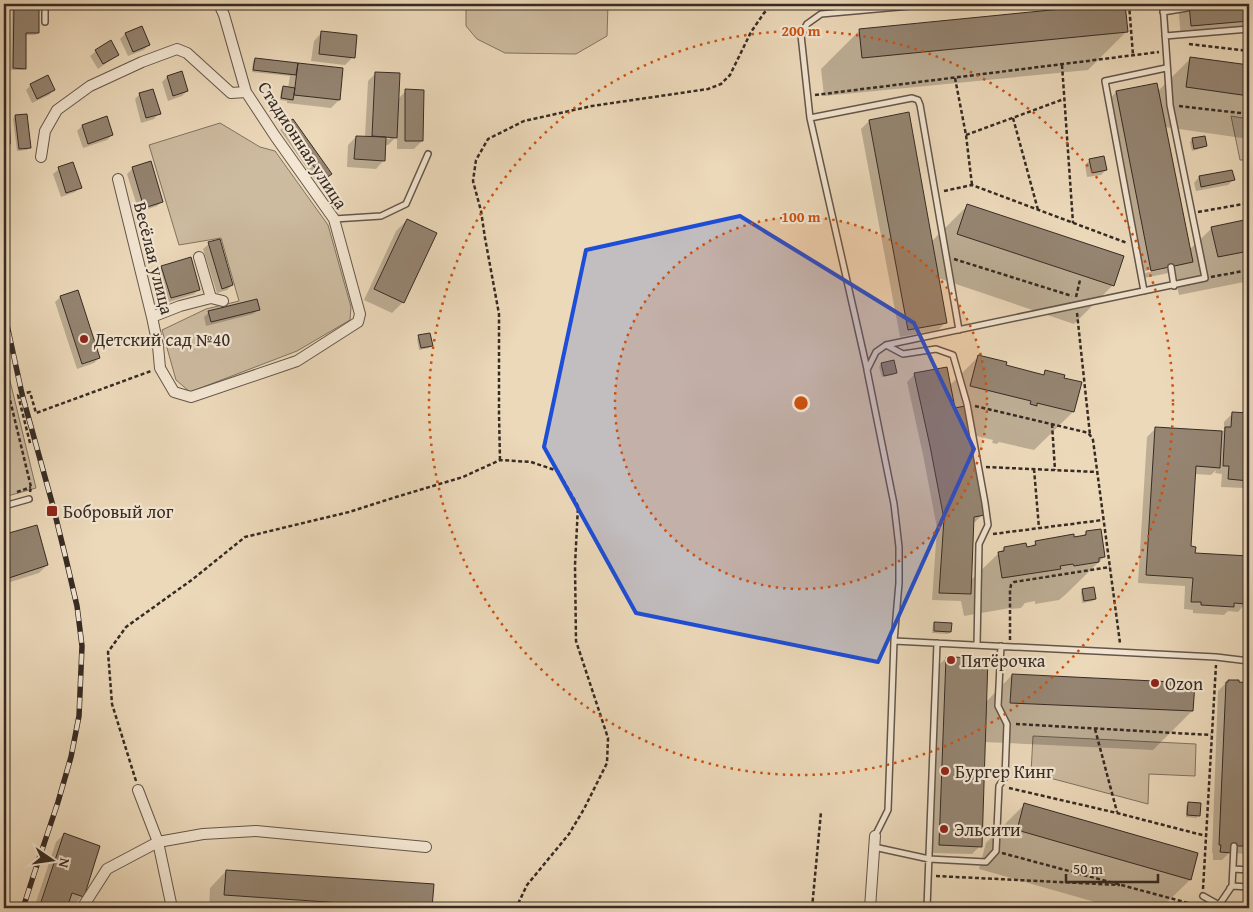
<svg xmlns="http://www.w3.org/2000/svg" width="1253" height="912" viewBox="0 0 1253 912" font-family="'Gentium Book Plus',serif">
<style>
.green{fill:#cdbba0;stroke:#827362}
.shadow{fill:#0003;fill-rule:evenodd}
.building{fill:#958572;stroke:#362b24}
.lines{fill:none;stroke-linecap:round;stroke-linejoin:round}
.service-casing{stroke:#64564a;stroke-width:8}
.minor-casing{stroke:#64564a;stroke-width:12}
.path{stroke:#362b24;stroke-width:2.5;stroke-dasharray:4 2.5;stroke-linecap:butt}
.service{stroke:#f3e6d2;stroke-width:5}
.minor{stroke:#f3e6d2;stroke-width:10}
.rail-casing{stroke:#362b24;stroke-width:5.5}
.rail{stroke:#f3e6d2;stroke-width:4;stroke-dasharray:11;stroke-linecap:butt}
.marked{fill:#1d4ed8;fill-opacity:0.2;stroke:#1d4ed8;stroke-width:4;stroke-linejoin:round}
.ring{fill:none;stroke:#cd5210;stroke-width:2.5;stroke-dasharray:2.5 5}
.poi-dot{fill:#8f2418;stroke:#f3e6d2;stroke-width:2}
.labels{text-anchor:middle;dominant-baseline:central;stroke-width:4.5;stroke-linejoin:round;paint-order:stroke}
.street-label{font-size:18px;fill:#362b24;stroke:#f3e6d2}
.poi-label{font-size:18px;fill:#362b24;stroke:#f3e6d2;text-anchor:start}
.centre{fill:#cd5210;stroke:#f3e6d2;stroke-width:2.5}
.ring-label{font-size:15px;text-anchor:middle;font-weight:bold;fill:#cd5210;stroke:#f3e6d2;stroke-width:4.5;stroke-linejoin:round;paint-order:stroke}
</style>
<rect width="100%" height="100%" fill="#ecd9ba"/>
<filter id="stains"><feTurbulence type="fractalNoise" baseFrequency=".004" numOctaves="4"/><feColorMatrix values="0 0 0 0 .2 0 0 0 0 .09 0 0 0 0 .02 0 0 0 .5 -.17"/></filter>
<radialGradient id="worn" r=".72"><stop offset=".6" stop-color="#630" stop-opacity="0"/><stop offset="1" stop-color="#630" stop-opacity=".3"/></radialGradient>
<!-- green -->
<path class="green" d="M466,4H608L607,36L576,54L505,53L477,39L466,26Z
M1231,116L1249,119V187L1244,160H1240Z
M220,123L260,147L275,151L328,225L351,307L350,320L297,351L190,392L176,380L162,330L206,309L239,301L221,238L179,245L149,145Z
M4,356L36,488L4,497Z
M1033,736L1196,744L1195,776L1149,774L1148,804L1031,773Z"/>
<!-- shadow -->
<path class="shadow" d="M12,4H38V33L35,35H25V68L23,70H11Z
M1124,4L1127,31L1088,70L824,96L821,69L860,30Z
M1178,4H1249V31L1181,37Z
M322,32L353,57L345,65L311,61L314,41Z
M125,34L149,44L144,50L128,56L120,39Z
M110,42L117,54L112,59L98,69L90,56L96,51Z
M1191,58L1249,66V139L1165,127L1189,250L1212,228L1249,220V281L1179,295L1174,272L1144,278L1108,101L1116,92L1156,84L1158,91ZM1173,265V267L1145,273V271Z
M255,59L342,69L339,100L331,108L287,103V101L280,100L281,90L283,88H288L290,76L252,72L253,61Z
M181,73L187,91L182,96L168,101L162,82L167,77Z
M376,73L398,99L406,91L422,141L414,149H397V136L388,145H385L384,160L376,169L347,167L348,145L356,137H365L368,81ZM380,136H390V139L380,138Z
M31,85L54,89L49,95L32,103L26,90Z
M140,94L159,113L154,119L141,123L135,99Z
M15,116L29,148L27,150L17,151L13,119Z
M869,121L931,242L968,205L1113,285L1074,324L938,278L946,322L938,330L900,337L861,129Z
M286,125L330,174L318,184L280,130Z
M82,126L112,135L107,140L83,148L77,131Z
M1192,139L1206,146L1203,148L1192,151L1190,142Z
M1090,160L1106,170L1101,175L1087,177L1085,165Z
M133,168L162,201L157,206L139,212L127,174Z
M59,169L80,187L75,192L61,197L53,174Z
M1199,177L1233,180L1228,185L1196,191L1194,183Z
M407,220L403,302L392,313L364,300L396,231Z
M209,244L232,285L227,290L217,293L203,249Z
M162,267L199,289L194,294L166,303L157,272Z
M77,291L99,358L94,363L77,369L55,302L60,297Z
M259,309L253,314L206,326L204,317L209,312Z
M419,337L431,346L429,348L419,350L417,339Z
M979,356L1005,366L1042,376L1046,371L1073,412L1034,450L999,442L997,444L992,443L993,440L969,434L983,514L975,522L972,523L970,581L1004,548H1030L1036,542L1082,537L1086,532L1104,557L1065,595L1059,600L1035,604V601L1025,603L1021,608L1010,609V608L964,616L961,601L932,600L937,528L923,455L907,382L915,374L949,386Z
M881,364L895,373L893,375L882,377L879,367Z
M1232,414L1249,415V496H1243L1244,488L1221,487L1222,474L1215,473L1216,470L1211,475L1194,474L1190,548L1194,554L1249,558V607L1243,606L1238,612L1228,611L1224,615L1193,613V610L1184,609L1185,586L1138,583L1147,437L1155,429L1221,432L1224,430V422Z
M10,534L47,565L39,573L4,584V540Z
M1083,590L1095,599L1093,601L1082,603L1081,592Z
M935,623L950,632L948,634L932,633L933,625Z
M946,658L986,702L1012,675L1192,711L1153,750L984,742L980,846L972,854L931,853L938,666Z
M1228,681L1238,684H1249V854L1229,853L1222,860H1213V853H1212L1218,691Z
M1025,804L1197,854L1190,880L1161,908H1116L979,869L986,843Z
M1188,804L1199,815L1196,818L1186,817V806Z
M64,834L83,896L74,904L68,902L66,908H34L56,842Z
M226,871L432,885L431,908H209L210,888Z"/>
<!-- building -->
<path class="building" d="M14,4H39V33H26V69L13,68Z
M1112,4H1125L1128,32L862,58L859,29Z
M1189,4H1249V21L1191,26Z
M142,26L150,45L133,52L125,33Z
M321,31L357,35L355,58L319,54Z
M111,40L119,55L103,64L95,50Z
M1190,57L1249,65V96L1186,87Z
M255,58L298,63L296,75L253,70Z
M298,63L343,68L340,100L294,95Z
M182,71L188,91L173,96L167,76Z
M375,72L400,73L397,138L372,136Z
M48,75L55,90L37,99L30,84Z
M1157,83L1193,262L1151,271L1116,91Z
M283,86L295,88L293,100L281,98Z
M153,89L161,114L146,118L139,93Z
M405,89L424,90L423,141H405Z
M909,112L947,323L908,330L869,120Z
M27,114L31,148L19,149L15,115Z
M107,116L113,135L88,144L82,125Z
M293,119L332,174L323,180L285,124Z
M356,136L386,137L385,161L354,159Z
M1205,136L1207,146L1194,149L1192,138Z
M1104,156L1107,170L1092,173L1089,159Z
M151,161L163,202L144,208L132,167Z
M73,162L82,188L66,193L58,167Z
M1232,170L1235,180L1201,187L1199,176Z
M967,204L1124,256L1114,286L957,234Z
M407,219L437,233L404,303L374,289Z
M1249,219V251L1218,257L1211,227Z
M220,239L233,285L222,289L208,242Z
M191,257L200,290L171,298L161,266Z
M78,290L100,358L82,364L60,296Z
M257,299L260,310L211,322L208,311Z
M430,333L433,346L421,348L418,335Z
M978,355L1007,362L1006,365L1044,375L1045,370L1065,375L1064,378L1082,382L1074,412L1037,403V406L1030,404L1031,401L970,386Z
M894,360L897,373L884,376L881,363Z
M947,367L955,408L965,406L985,515L974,517L971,594L939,593L944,519L930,446L914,373Z
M1232,412L1249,413V481L1228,479L1229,466H1223L1225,427H1231Z
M1155,427L1222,431L1220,468L1196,466L1191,546L1196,547L1195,553L1249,556V598H1247V604L1234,603V607L1201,605V602H1191L1193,578L1146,575Z
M37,525L48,565L9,578L4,561V544L9,533Z
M1101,529L1105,557L1099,558V562L1074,566L1073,564L1060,566L1061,569L1002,578L998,552L1004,551V547L1026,543L1027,547L1036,545L1035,541L1074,534V537L1086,535V531Z
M1094,587L1096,599L1084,601L1082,589Z
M934,622L952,623L951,632L934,631Z
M946,657L988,658L982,847L939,845Z
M1012,674L1195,683L1193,711L1010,703Z
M1228,680H1239V682L1249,683V846H1232V853L1220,852L1221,845H1219L1226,682H1228Z
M1188,802L1201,803L1200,816L1187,815Z
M1024,803L1198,853L1191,880L1017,830Z
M64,833L100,846L84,897L72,893L67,908H39Z
M226,870L434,884L432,908H401V907L224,895Z"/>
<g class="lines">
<!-- service casing -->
<g class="service-casing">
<path id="service" d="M45,4V22
M1163,4L1170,105L1205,278L886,345L876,352L867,370L894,504L899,547V583L894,641L1216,657L1249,661
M1163,12L1187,8
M1165,36L1249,29
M4,57L5,4
M4,92L7,142
M810,118L912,98L918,100L920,105L959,330
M334,219L381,216L406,204L428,154
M1171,267L1174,286
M1144,291L1105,81L1166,68
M886,345L903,354L936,349L953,355L967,404L985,503L988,525L979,544L977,645
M867,369L810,118L801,35L807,24L821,14L932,4
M4,506L29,499
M875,836L888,810L894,641
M874,847L929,859L986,862L996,851L999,786L1005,777L1007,724L998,706L1001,646
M1233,869L1249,870
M1230,888L1232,886L1249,887
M1203,896L1219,905
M927,908L937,643
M1219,908V905L1232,886L1234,846"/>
</g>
<!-- minor casing -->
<g class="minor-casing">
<path id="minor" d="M41,157L45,131L57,110L90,86L142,62L177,49L187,53L231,93L246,92
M118,179L152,317L158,346L160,368L174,392L191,397L297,361L358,322L360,314L334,219L275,136L246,92L224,15L219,4
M199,257L211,298
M152,317L180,306L211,298L223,301
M138,790L158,842L172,908
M82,908L107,869L158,842L203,834L256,831L426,847
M870,908L875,836"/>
</g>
<!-- path -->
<path class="path" d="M1129,4L1133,55
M1189,44L1249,51
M1062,65L1073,223
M955,78L966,135L972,185
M815,95L1159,52
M1179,106L1249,114
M1013,118L1038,210
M966,135L1064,99
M944,191L972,185L1127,243
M1198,212L1249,203
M954,259L1072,296
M1211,277L1249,270
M1076,297L1080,280
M1077,313L1090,435
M4,375L31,487L30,492
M975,406L1085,432L1090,435L1093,440L1120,643
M1052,424L1055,470
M30,443L18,395L30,392L36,413L151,371
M500,460L499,414V314L485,238L481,211L473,181L476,160L488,139L524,121L592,106L708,89L721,84L730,75L751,32L764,13L773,4
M986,467L1097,472
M1034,469L1039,528
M17,492L31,487
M993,534L1103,520
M1010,640V590L1011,585L1014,582L1110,567
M1016,724L1211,735
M1095,729L1117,812
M136,781L112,704L108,652L126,627L193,579L245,537L349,512L396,497L463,477L500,460L531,462L558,471L578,506L575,565L576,641L608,738L607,763L584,809L569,834L527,885L516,908
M1009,788L1117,813L1206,836
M1002,853L1203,907V905
M936,876L1120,885
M1203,889L1216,665
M812,908L821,812"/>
<!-- service -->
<use href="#service" class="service"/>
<!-- minor -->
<use href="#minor" class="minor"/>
<!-- rail casing -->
<g class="rail-casing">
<path id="rail" d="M4,311L22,394L53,506L66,559L77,606L82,646L79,716L71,757L58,802L34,874L23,908"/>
</g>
<!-- rail -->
<use href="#rail" class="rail"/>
</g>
<!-- marked area -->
<path class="marked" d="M740,216L914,323L974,449L878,662L636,613L544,447L586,250Z"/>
<!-- distance rings -->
<circle cx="801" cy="403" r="186" fill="#cd5210" fill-opacity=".12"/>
<g class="ring">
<circle cx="801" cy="403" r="186"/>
<circle cx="801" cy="403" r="372"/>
</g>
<!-- markers -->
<g class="poi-dot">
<circle cx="84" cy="339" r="5"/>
<rect x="46" y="505" width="12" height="12" rx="2.5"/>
<circle cx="951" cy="660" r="5"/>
<circle cx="1155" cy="683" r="5"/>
<circle cx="945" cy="771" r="5"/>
<circle cx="944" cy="829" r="5"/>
</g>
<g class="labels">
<!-- street labels -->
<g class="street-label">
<text transform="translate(303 145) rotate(57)">Стадионная улица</text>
<text transform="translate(154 258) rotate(76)">Весёлая улица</text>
</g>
<!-- poi labels -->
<g class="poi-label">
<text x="94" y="339">Детский сад №40</text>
<text x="63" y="511">Бобровый лог</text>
<text x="961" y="660">Пятёрочка</text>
<text x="1165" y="683">Ozon</text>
<text x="955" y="771">Бургер Кинг</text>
<text x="954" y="829">Эльсити</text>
</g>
</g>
<circle cx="801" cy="403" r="8" class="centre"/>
<g class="ring-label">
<text x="801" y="36">200 m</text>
<text x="801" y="222">100 m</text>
</g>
<!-- margin -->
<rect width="1253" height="912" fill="none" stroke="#ecd9ba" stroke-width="20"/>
<rect x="5" y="5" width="1243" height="902" fill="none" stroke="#362b24" stroke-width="2.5"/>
<rect x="10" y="10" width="1233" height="892" fill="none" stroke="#362b24"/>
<!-- north arrow -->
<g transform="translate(52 860) rotate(103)" stroke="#f3e6d2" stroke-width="4" paint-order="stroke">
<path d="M0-4L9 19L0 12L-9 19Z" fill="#362b24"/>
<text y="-8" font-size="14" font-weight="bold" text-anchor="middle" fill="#362b24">N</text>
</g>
<!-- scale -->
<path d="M1066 874v8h92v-8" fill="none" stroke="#362b24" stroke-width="2.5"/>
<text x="1073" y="874" font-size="15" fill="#362b24" stroke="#f3e6d2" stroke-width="4" paint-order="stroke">50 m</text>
<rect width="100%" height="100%" filter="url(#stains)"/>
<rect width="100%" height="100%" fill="url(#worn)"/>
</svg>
